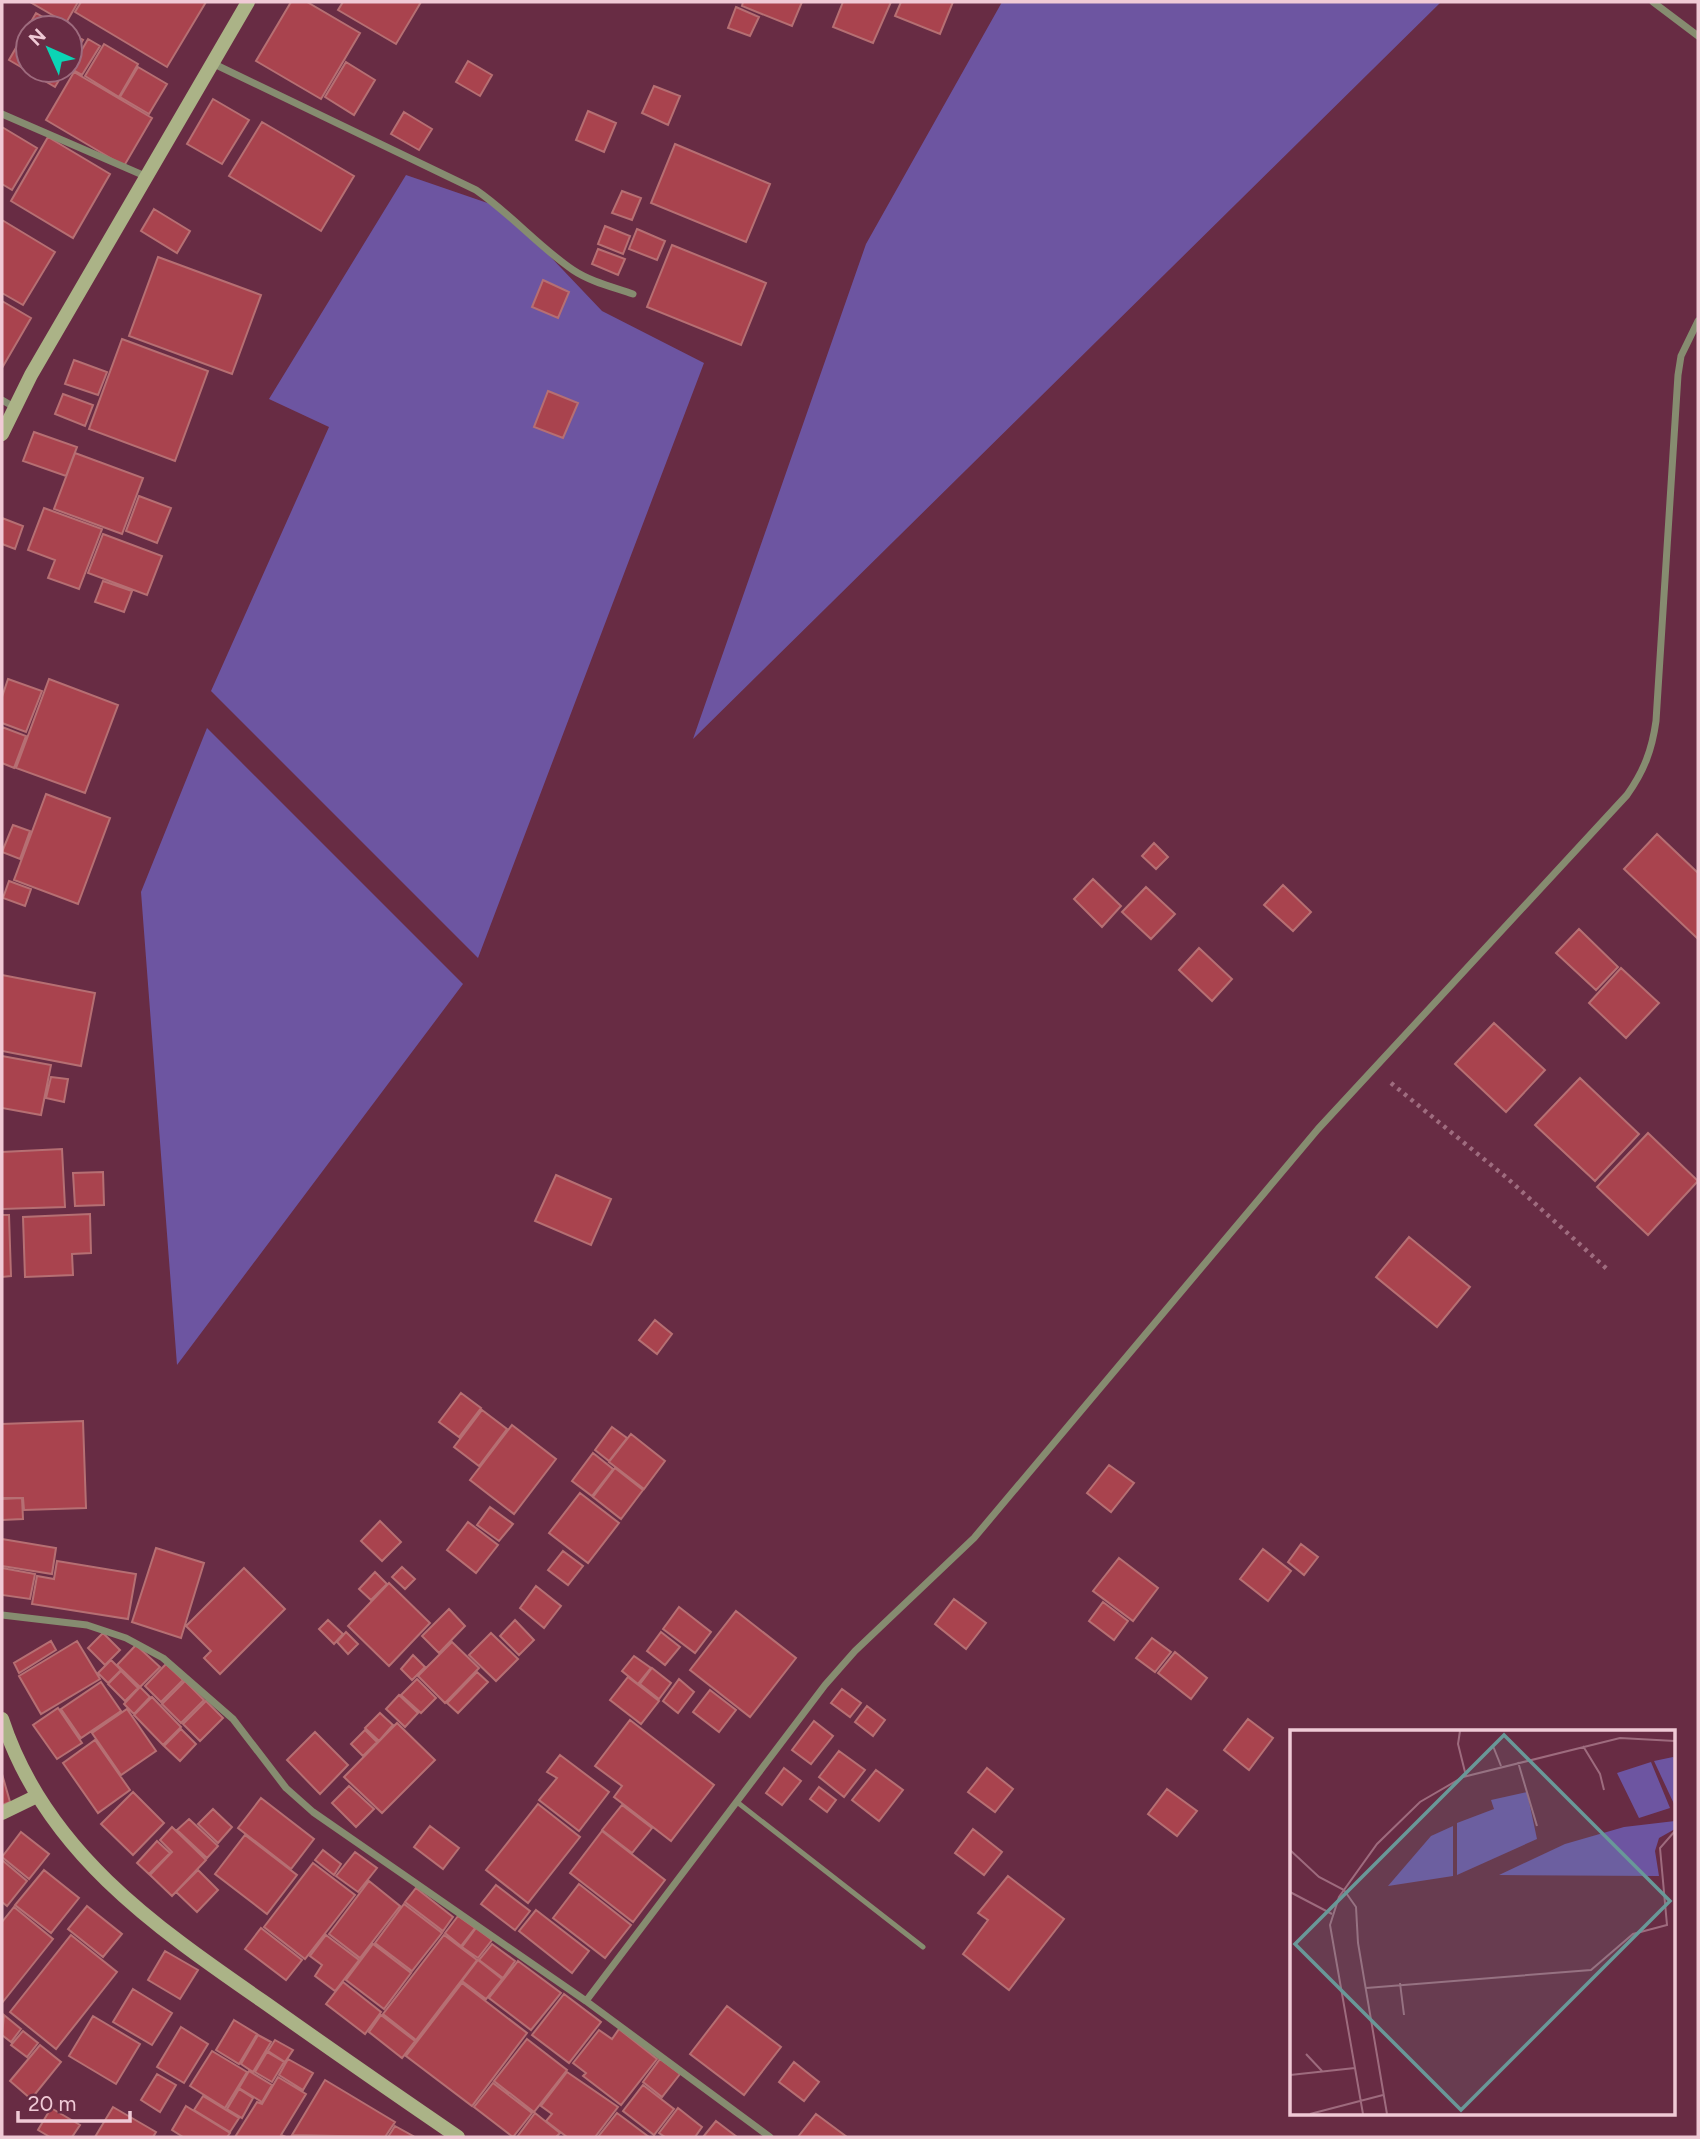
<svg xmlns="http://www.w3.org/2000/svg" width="1700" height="2139" viewBox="0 0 1700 2139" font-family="Figtree,sans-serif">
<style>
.green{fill:#6d55a1}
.building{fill:#a9434e;stroke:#b66f73;stroke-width:2}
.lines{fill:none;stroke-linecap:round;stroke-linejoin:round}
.path{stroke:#9f6c7f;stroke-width:4.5;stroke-dasharray:3.5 5;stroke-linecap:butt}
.lane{stroke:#868c70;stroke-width:5}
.street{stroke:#868c70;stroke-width:7}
.secondary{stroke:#abb387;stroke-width:14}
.inset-road{fill:none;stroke:#9e6b7e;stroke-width:2}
.view{fill:#699898;fill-opacity:0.15;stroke:#699898;stroke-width:3.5}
.inset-edge{fill:none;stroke:#f0cad6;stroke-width:3.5}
</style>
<rect width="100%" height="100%" fill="#682c44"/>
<!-- green -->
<path class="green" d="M1002,2H1441L693,739L866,244Z
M406,175L505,209L602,311L704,363L478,958L211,691L329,427L269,399Z
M207,728L463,984L177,1365L141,892Z"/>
<!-- building -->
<path class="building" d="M30,2H78L66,23Z
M81,2H206L167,67L75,12Z
M291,2H307L360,33L321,99L256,61Z
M343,2H421L396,44L338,10Z
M743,2H802L792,26L742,6Z
M843,2H891L873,43L833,27Z
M901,2H953L940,34L895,16Z
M736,7L759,17L750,36L728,28Z
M36,13L62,28H28V70H65L55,87L9,60Z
M70,33L83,40L70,61Z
M88,39L100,46L82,75L71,69Z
M104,44L138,64L119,97L85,76Z
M468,61L492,75L480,96L456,82Z
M346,62L375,80L354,115L325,97Z
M138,67L167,84L149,114L120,97Z
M74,72L152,118L124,166L46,120Z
M654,86L680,96L668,125L642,113Z
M213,99L249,120L222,164L187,144Z
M588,111L616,123L604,152L576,140Z
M404,112L432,129L419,150L391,134Z
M262,122L354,176L321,231L229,176Z
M2,127L37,148L12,190L2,184Z
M48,137L110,174L73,238L11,201Z
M675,144L770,184L746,242L651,203Z
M622,191L641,198L632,220L612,213Z
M154,209L190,231L177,253L141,231Z
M2,220L55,252L23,305L2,293Z
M605,226L630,236L623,254L598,244Z
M637,229L665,241L657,260L629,249Z
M672,245L766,283L741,345L647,307Z
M598,249L625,259L618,275L592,264Z
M158,257L261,295L232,374L129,336Z
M543,280L569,292L558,318L532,307Z
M2,301L31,318L2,368Z
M122,339L208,371L175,461L89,429Z
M74,360L107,372L98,395L65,384Z
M548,391L578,403L563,438L534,427Z
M63,394L93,405L85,426L55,414Z
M34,432L77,447L66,476L23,461Z
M75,453L143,478L122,534L54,509Z
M139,496L171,508L157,543L126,531Z
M44,508L102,529L79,589L48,578L55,560L28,550Z
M2,518L23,526L15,549L2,544Z
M103,534L162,556L147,595L88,573Z
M103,581L132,591L124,612L95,602Z
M8,679L42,691L26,732L2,723V697Z
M49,679L118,705L85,793L16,768Z
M2,727L26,736L14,768L2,763Z
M46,794L110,818L78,904L14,880Z
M13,825L30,831L20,859L2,852Z
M1657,834L1698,873V939L1624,869Z
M1154,843L1168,857L1156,869L1142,856Z
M1093,879L1121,906L1102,927L1074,899Z
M9,881L31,889L25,906L3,898Z
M1283,885L1311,912L1293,931L1264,905Z
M1146,887L1175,914L1151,939L1122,912Z
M1579,929L1618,967L1596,990L1556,953Z
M1199,948L1232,979L1212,1001L1179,970Z
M1621,968L1659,1003L1626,1038L1589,1003Z
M2,975L95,993L81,1066L2,1051Z
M1494,1023L1545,1070L1506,1112L1455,1064Z
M2,1056L51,1065L41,1115L2,1108Z
M51,1077L68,1079L64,1102L46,1098Z
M1580,1078L1639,1134L1595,1181L1535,1125Z
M1648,1133L1698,1181L1648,1235L1597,1187Z
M62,1149L65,1207L2,1209V1152Z
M103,1172L104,1205L75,1206L73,1173Z
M556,1175L611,1199L591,1245L535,1221Z
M90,1214L91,1253L72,1254L73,1275L25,1277L23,1217Z
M2,1215H9L11,1276L2,1277Z
M1409,1237L1470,1287L1437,1327L1376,1277Z
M655,1320L672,1334L657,1354L639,1340Z
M461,1393L481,1408L459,1437L439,1422Z
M482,1410L507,1429L479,1466L454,1447Z
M83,1421L86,1508L24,1510L23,1498H2V1424Z
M512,1425L556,1459L514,1514L470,1480Z
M612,1427L627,1438L609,1461L595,1450Z
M631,1434L665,1461L644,1489L609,1462Z
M593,1453L613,1469L592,1496L572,1481Z
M1109,1465L1134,1483L1111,1512L1087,1493Z
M615,1468L643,1490L621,1519L593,1497Z
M580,1493L619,1523L588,1563L549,1533Z
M22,1498L23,1519L2,1520V1499Z
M490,1507L513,1524L499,1541L477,1525Z
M380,1521L401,1542L382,1561L361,1541Z
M468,1522L498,1545L476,1573L447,1550Z
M2,1539L56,1548L52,1574L2,1566Z
M1301,1544L1318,1557L1304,1575L1288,1562Z
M156,1548L204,1563L181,1638L132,1622Z
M1263,1549L1291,1571L1268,1601L1240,1579Z
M563,1551L583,1566L568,1585L548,1570Z
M1119,1558L1158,1588L1133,1621L1093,1591Z
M57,1561L136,1574L128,1619L32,1604L37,1576L54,1579Z
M402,1567L415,1579L405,1589L392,1577Z
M2,1568L35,1574L30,1599L2,1595Z
M244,1568L285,1609L220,1674L204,1658L211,1651L186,1626Z
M375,1572L387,1584L371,1600L359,1589Z
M389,1583L430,1623L389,1666L348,1626Z
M536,1586L561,1606L544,1628L520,1608Z
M954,1599L986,1623L966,1649L935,1624Z
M1103,1602L1128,1621L1114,1640L1089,1621Z
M679,1607L711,1632L695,1653L663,1629Z
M449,1609L465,1626L439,1653L422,1636Z
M736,1611L796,1658L750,1717L690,1670Z
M328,1620L343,1634L334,1644L319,1629Z
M515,1620L534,1640L519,1655L500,1636Z
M346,1632L358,1644L348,1654L337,1642Z
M661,1632L680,1647L665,1665L647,1651Z
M103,1633L120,1650L105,1665L88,1648Z
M491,1633L518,1659L496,1681L469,1655Z
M1152,1638L1171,1652L1155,1672L1136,1658Z
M51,1641L56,1650L19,1673L14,1663Z
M77,1641L100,1679L41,1714L19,1676Z
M452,1642L479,1668L445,1703L418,1676Z
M136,1645L160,1667L140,1687L117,1665Z
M1175,1652L1207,1678L1191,1699L1158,1673Z
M413,1655L425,1667L412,1680L401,1669Z
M634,1656L651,1668L638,1684L622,1671Z
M111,1660L121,1670L108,1683L98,1673Z
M166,1664L183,1680L161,1702L145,1686Z
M652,1668L671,1683L659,1699L640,1684Z
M121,1671L138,1688L125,1701L108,1684Z
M477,1672L488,1682L458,1713L447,1703Z
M628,1677L659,1701L641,1724L610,1700Z
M417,1679L436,1698L421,1713L401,1695Z
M679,1679L694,1692L678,1713L663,1701Z
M185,1681L204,1700L181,1723L162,1704Z
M101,1682L121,1711L81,1738L61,1709Z
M140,1687L150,1697L134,1714L124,1704Z
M842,1689L861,1703L850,1717L831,1703Z
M710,1690L736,1710L719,1732L693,1712Z
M399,1695L418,1713L405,1727L386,1709Z
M152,1697L181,1727L163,1745L134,1715Z
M206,1701L223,1718L200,1741L183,1724Z
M867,1706L885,1720L873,1736L855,1722Z
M58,1708L82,1743L57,1759L33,1725Z
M127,1709L156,1751L121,1775L92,1733Z
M380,1713L393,1725L379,1741L365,1728Z
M1248,1719L1273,1738L1249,1770L1224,1750Z
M630,1720L714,1785L671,1841L614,1797L622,1786L595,1766Z
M814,1721L833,1736L811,1764L792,1750Z
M397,1723L435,1760L382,1813L344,1777Z
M181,1729L196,1744L180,1761L164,1746Z
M365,1730L377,1742L363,1756L351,1744Z
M315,1732L348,1765L320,1794L287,1760Z
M95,1740L130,1790L98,1813L63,1763Z
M839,1751L865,1770L844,1797L819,1777Z
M560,1755L609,1792L579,1831L539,1800L557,1778L547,1772Z
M784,1768L801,1781L782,1805L766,1793Z
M987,1768L1013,1789L995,1812L968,1792Z
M876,1770L903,1790L879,1821L852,1800Z
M2,1774L10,1802L2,1805Z
M349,1786L374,1809L356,1827L332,1803Z
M819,1787L836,1800L827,1812L810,1799Z
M1167,1789L1197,1811L1177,1836L1148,1814Z
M133,1792L164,1823L133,1855L101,1824Z
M261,1798L314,1839L291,1869L238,1828Z
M538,1804L580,1837L528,1903L486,1870Z
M622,1805L652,1828L632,1853L602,1830Z
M213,1809L232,1827L218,1843L198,1824Z
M189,1819L218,1846L207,1858L177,1830Z
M430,1826L459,1848L443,1869L414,1847Z
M172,1827L206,1860L172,1896L150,1875L172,1852L160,1840Z
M973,1829L1002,1852L984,1875L955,1853Z
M602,1831L665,1880L633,1922L570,1873Z
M21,1832L49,1854L29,1879L2,1857Z
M245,1835L297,1875L267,1914L215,1874Z
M157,1841L170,1853L149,1874L137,1863Z
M323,1850L341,1864L334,1875L315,1860Z
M355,1852L377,1868L358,1892L336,1876Z
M2,1860L27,1881L7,1906L2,1902Z
M313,1863L355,1895L305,1959L264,1927Z
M44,1870L79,1898L51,1933L15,1905Z
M198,1870L218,1890L197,1912L176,1892Z
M1008,1876L1064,1919L1009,1990L963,1954L988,1920L978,1913Z
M369,1881L400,1906L360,1958L329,1934Z
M579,1884L631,1925L605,1958L553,1918Z
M496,1885L530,1911L515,1930L481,1904Z
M416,1888L453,1917L443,1931L405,1902Z
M404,1904L442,1933L412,1971L375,1943Z
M87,1906L122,1934L103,1957L68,1929Z
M14,1907L53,1939L2,2003V1922Z
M536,1910L589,1951L572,1973L519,1931Z
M458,1916L475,1928L461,1946L445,1933Z
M261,1928L302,1960L286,1980L245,1949Z
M476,1928L492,1940L478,1958L462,1947Z
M71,1935L117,1972L56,2049L10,2012Z
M326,1935L359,1960L335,1991L315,1976L322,1965L310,1956Z
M444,1935L477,1960L416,2040L383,2014Z
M373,1944L411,1973L384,2009L346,1980Z
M492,1944L515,1961L503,1978L479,1960Z
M165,1951L198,1970L180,1999L148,1980Z
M478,1960L502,1979L486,1999L462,1981Z
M518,1961L561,1993L531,2030L489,1998Z
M343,1982L381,2012L365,2034L326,2004Z
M462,1983L527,2033L472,2106L406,2056Z
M133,1989L172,2013L152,2045L113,2022Z
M564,1994L601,2022L569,2063L532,2035Z
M727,2006L781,2047L744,2095L690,2054Z
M4,2015L21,2029L11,2042L2,2035Z
M381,2015L415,2041L402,2058L369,2032Z
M93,2016L140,2044L116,2084L69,2056Z
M234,2020L257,2034L239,2064L216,2050Z
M181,2027L208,2044L184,2083L157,2067Z
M619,2029L657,2059L621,2105L583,2076L586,2073L573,2063L599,2030L612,2039Z
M23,2031L38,2043L27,2057L11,2045Z
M258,2035L271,2042L253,2072L241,2064Z
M527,2039L567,2070L534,2112L494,2081Z
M275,2040L293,2050L285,2062L268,2051Z
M40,2045L61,2062L31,2099L10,2081Z
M212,2051L247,2072L225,2108L190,2086Z
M267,2052L284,2062L272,2082L255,2072Z
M288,2059L313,2073L303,2090L279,2075Z
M660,2059L680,2074L662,2097L643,2082Z
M794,2062L819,2082L804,2101L779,2082Z
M249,2071L272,2085L262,2102L239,2088Z
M567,2072L618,2107L595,2137H567L546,2121L552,2114L541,2106Z
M157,2074L176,2085L160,2112L141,2100Z
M278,2077L306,2094L281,2135L286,2137H235L257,2102L262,2104Z
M325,2080L395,2122L385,2137L292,2135Z
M493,2083L532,2113L513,2137L474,2107Z
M643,2085L674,2109L654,2135L623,2111Z
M239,2089L253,2098L242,2118L227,2109Z
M203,2096L239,2118L230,2132L194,2110Z
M186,2106L230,2133L227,2137H183L172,2130Z
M113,2107L156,2132L153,2137H95Z
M51,2108L80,2125L72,2137H50L38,2130Z
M678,2108L702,2127L695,2137H665L659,2133Z
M535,2113L560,2133L556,2137H517Z
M617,2113L649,2137H598Z
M816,2114L847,2137H798Z
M716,2121L737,2137H703Z
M395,2126L413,2136L412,2137H388Z"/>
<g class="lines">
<!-- path -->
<path class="path" d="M1391,1083L1507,1178L1608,1270"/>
<!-- lane -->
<path class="lane" d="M737,1802L923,1947"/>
<!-- street -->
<path class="street" d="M1653,2L1698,36
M212,63L476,190C511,214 538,246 573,270C591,282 613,287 633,294
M2,114L145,176
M2,400L14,407
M2,1615L87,1625L126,1638L163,1658L233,1719L286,1788L313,1812L586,2001L770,2137
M586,2001L825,1685L855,1651L974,1538L1318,1129L1627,795C1644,771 1652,750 1656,721L1678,375L1681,356L1698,321"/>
<!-- secondary -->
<path class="secondary" d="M2,434L31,375L248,2
M2,1719C46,1854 160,1930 271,2007C333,2051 395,2094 458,2137
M2,1813L37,1796"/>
</g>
<!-- overview -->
<g transform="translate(1290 1730)">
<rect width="385" height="385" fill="#682c44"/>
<path d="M383,27L385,29V76L364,31ZM361,32L380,78L349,88L327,43ZM237,62L247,109L167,145V93L204,79L201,70ZM385,91V99L369,108L365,121L369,146L209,145L275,114L334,97ZM163,96V146L98,156L141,106Z" fill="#6d55a1"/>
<path class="inset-road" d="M170,1L168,14L176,46M203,16L211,36M293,16L310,44L314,60M228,32L247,96M0,120L29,147L54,160L66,177L68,213L97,384M0,162L42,184M110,253L114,285M76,258L301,240L343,204L377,195L370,118L385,101M16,324L32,341M0,345L65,338M20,384L93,365M73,384L40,195L49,167L87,114L130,72L173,47L330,8L385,11"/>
<path class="view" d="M214,5L380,171L171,380L5,214Z"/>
<rect width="385" height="385" class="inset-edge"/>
</g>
<!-- border -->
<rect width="1700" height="2139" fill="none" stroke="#f0cad6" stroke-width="7"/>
<!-- north arrow -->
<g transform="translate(49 49) rotate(315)"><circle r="33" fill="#682c44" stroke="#9e6b7e" stroke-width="2"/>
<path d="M0-5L12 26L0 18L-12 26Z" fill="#0bd5b5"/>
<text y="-10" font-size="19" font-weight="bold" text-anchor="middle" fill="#f0cad6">N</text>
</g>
<!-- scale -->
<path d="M18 2111v10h112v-10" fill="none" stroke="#f0cad6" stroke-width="3.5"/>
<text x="28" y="2111" font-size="21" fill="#f0cad6" stroke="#682c44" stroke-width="5" paint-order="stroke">20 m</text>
</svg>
